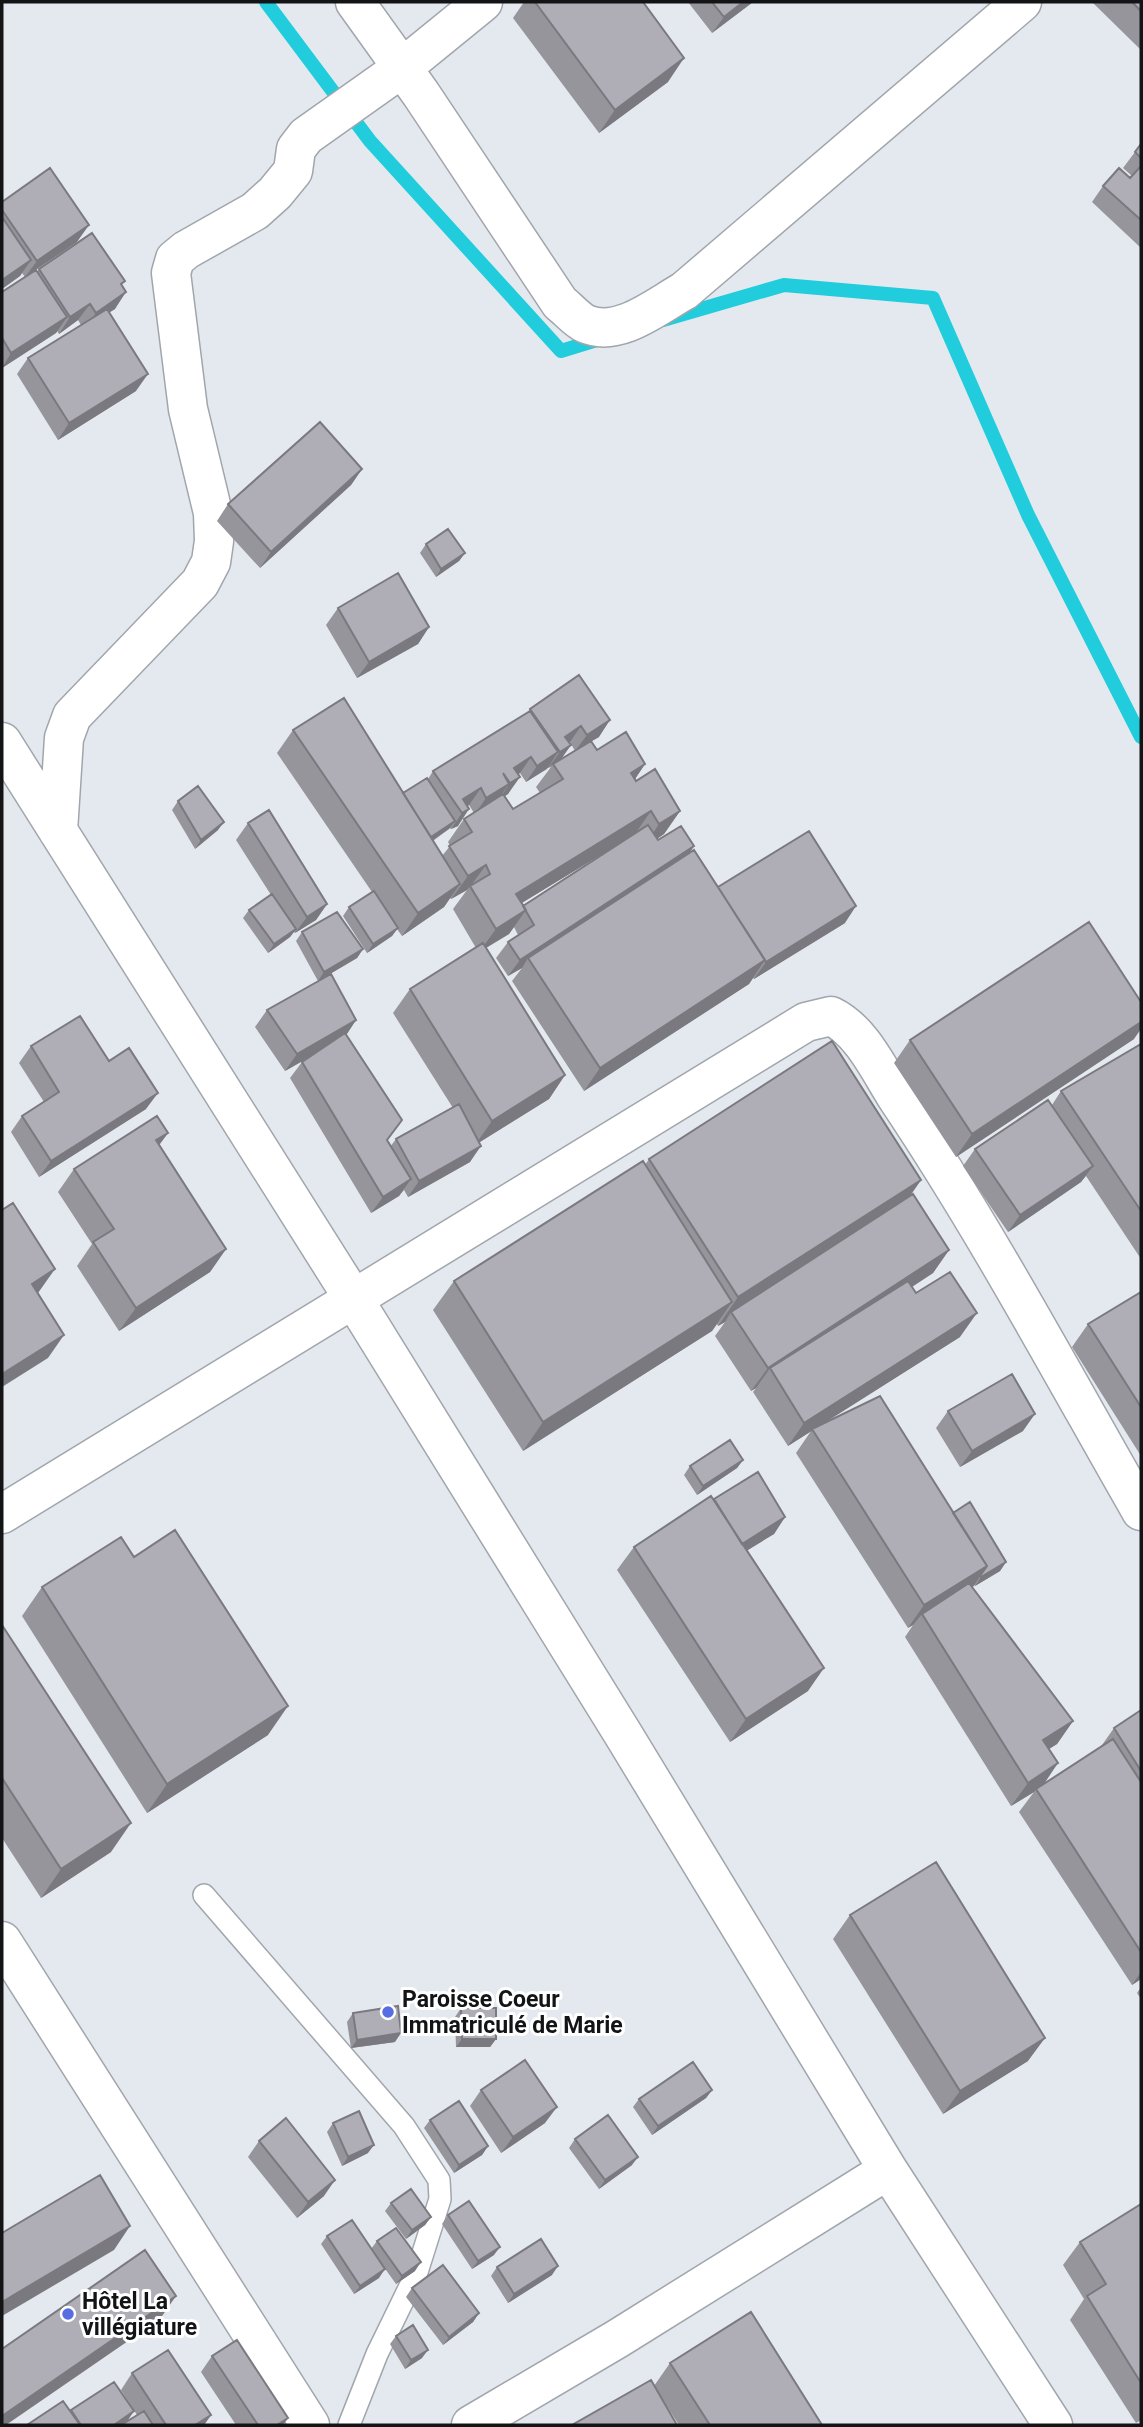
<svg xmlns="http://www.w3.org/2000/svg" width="1143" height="2427" viewBox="0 0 1143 2427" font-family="Roboto,sans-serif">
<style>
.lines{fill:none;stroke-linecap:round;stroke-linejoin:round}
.stream{stroke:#21cddc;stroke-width:14}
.lane-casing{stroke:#a1a6ad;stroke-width:24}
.street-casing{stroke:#a1a6ad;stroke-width:41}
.lane{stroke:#fff;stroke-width:21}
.street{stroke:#fff;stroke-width:38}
.wall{fill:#96959c;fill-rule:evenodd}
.shaded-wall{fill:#7a797f}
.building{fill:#afadb5;stroke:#7a797f;stroke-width:2}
.poi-dot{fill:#576de3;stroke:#fff;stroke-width:2.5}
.labels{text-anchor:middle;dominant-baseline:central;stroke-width:6;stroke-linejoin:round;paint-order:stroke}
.poi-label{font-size:23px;font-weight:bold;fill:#121416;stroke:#fff;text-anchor:start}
</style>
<rect width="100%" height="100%" fill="#e4e9f0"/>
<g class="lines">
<!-- stream -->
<path class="stream" d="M266,2L370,141L561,351L600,339
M663,320L784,285L933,298L1028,515L1141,737"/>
<!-- lane casing -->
<g class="lane-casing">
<path id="lane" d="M204,1895L404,2126L439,2180L440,2199L417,2272L377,2354L349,2425"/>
</g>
<!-- street casing -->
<g class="street-casing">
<path id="street" d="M355,2L421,94L560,303C568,309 577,320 586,324C619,338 657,306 684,291L1022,2
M2,742L353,1298L623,1734L888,2170L1053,2425
M58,831L64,738L72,716L200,583L211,562L214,541L213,513L188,409L171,273L175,259L186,250L255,211L275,193L293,171L296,149L306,136L402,68L483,2
M2,1514L806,1022L831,1016C862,1031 879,1070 897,1098C986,1231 1062,1373 1141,1511
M2,1941L310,2425
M471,2425L617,2339L888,2170"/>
</g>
<!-- lane -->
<use href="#lane" class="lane"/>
<!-- street -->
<use href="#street" class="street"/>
</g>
<!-- wall -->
<path class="wall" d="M524,2H643L668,82L599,133L513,18Z
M688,2H753L712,33Z
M1092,2H1141V50Z
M1141,144V248L1092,202L1103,186L1130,178L1132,176L1123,168Z
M2,202L77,242L25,277L22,273L20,276L2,289Z
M39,269L122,285L115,309L109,312L136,391L58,440L17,374L28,358L81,325L78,320L59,334L57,331L56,333L2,368V292L37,272Z
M362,469L351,485L260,568L217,521L228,504Z
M426,544L465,553L459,561L436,577L420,553Z
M338,608L429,627L418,644L357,678L326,625Z
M579,675L599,737L591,741L597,750L645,764L635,779L636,781L680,811L664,834L657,839L658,840L694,846L689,853L718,887L845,923L754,979L753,978L749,984L584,1091L512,981L522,968L508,976L496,958L508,942L518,935L514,927L509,934L486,948L565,1075L549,1099L480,1142L470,1162L408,1197L404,1190L399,1196L371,1213L290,1078L302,1062L311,1056L285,1071L255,1027L267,1010L356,1020L346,1035L387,1141L390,1147L396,1139L453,1108L393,1013L410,989L476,948L453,909L467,890L451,899L450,898L444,907L402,936L397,929L392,936L367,953L343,916L349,907L372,892L277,753L293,730L403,793L428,779L433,771L528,712L530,709ZM570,742L575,751L561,759L571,745L569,743ZM548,767V768L551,767L536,787L540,793L513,809L505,796L508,794L518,774L520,773L526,782ZM469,805L474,813L464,819L448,842L450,846L442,856L433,841L450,828L451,829L458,826L467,806ZM620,843L523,906L521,903Z
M178,801L218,830L195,849L172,810Z
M248,823L327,904L316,920L295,933L294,932L290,937L268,953L243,918L249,910L271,895L236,840Z
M302,932L363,949L357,958L318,981L296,941Z
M1134,1039L956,1157L894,1063L910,1040Z
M1141,1044V1259L1086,1176L1081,1182L1008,1232L963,1166L975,1149L1052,1105L1061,1091Z
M31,1046L109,1061L146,1109L39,1177L11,1132L22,1116L44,1102L19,1063Z
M168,1133L159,1145L226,1249L210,1272L119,1331L77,1266L92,1244L58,1192L74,1169Z
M649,1159L921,1180L909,1197L949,1250L933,1273L912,1287L916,1293L960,1337L819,1426L953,1513L1006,1562L1000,1571L975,1586L974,1585L972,1587L1073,1721L1057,1744L1049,1749L1044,1784L1103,1746L1102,1745L1114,1728L1141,1710V1979L1132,1985L1019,1812L1034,1792L1011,1806L905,1637L913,1625L908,1628L796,1453L811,1431L788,1446L753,1392L756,1388L751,1391L715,1336L725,1322L718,1326L717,1324L712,1331L523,1451L433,1310L454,1281L645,1165Z
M1141,1292V1456L1072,1347L1088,1324Z
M948,1411L1023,1431L960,1467L936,1428Z
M743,1460L737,1468L697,1495L684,1475L690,1466Z
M714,1499L785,1517L774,1534L747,1550L808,1691L730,1742L617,1570L634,1547Z
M134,1557L268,1735L147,1813L22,1616L42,1587Z
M2,1625L111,1852L41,1898L2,1838Z
M850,1915L1028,2061L943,2114L833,1939Z
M1141,1987V1999L1137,1993Z
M461,2008L496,2039L490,2047H456L455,2017Z
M353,2013L395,2042L351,2048L347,2022Z
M481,2090L545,2123L501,2153L470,2106Z
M712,2090L706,2098L652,2135L633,2107L639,2099Z
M430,2120L488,2146L482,2155L454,2173L424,2128Z
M333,2123L368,2153L342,2166L327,2132Z
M575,2139L632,2165L599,2189L569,2148Z
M259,2141L324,2196L297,2218L248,2157Z
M391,2203L431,2217L425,2225L406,2239L385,2211Z
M1141,2204V2420L1136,2423L1070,2320L1084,2299L1063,2265L1080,2242Z
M448,2215L494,2255L472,2269L442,2224Z
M327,2236L371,2249L377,2241L415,2271L396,2284L376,2256L379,2278L354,2294L321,2244Z
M497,2267L552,2275L508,2303L491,2276Z
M412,2288L479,2313L473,2322L443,2345L406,2297Z
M396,2336L422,2358L405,2369L390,2344Z
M212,2356L288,2418L283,2425H236L201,2372Z
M670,2363L822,2425H679L654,2386Z
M132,2373L211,2415L204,2425H121L137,2415L121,2390Z"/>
<!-- shaded-wall -->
<path class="shaded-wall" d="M743,2H753L712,33L724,17Z
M684,58L668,82L599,133L615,110Z
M89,225L77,242L25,277L37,261Z
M31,260L20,276L2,289V280Z
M126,292L115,309L84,329L96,313Z
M90,304L78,320L59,334L70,317Z
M67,317L56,333L2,368L11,353Z
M148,374L136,391L58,440L69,423Z
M362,469L351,485L260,568L271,552Z
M465,553L459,561L436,577L441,569Z
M429,627L418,644L357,678L369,662Z
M610,720L599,737L575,751L587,735Z
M581,726L570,742L559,750L565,737Z
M571,745L559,762L553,764L548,768L560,752Z
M558,752L547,769L526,782L537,766Z
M531,757L520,773L508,781L514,768Z
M645,764L629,788L631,773Z
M520,777L508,794L499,800L510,783Z
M509,784L497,801L475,814L486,798Z
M481,788L469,805L460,810L463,799Z
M469,809L458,826L451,829L462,813Z
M651,811L635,834L499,917L516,894Z
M680,811L664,834L643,848L659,824Z
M455,821L449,829L424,846L430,838Z
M224,822L218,830L195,849L201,840Z
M694,846L683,863L528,958L522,968L508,976L520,960Z
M486,865L470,887V886L467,890L451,899L468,876Z
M460,884L444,907L402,936L418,913Z
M327,904L316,920L295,933L307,917Z
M856,906L845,923L754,979L766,962Z
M526,910L509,934L479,952L496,929Z
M398,928L392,936L367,953L373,944Z
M296,929L290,937L268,953L274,944Z
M363,949L357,958L318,981L324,972Z
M765,960L749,984L584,1091L600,1068Z
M356,1020L345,1037L285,1071L297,1054Z
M1141,1022V1029L1134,1039L956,1157L972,1134Z
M565,1075L549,1099L475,1145L492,1121Z
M158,1093L146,1109L39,1177L51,1161Z
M168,1133L151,1156L156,1140Z
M481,1146L470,1162L408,1197L419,1181Z
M1093,1166L1081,1182L1008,1232L1020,1215Z
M411,1179L399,1196L371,1213L383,1197Z
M921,1180L901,1209L731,1312L725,1322L718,1326L738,1297Z
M226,1249L210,1272L119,1331L136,1308Z
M949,1250L933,1273L775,1376L770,1368L756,1388L751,1391L768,1368Z
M55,1269L38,1293L32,1284Z
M732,1302L712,1331L523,1451L543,1422Z
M977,1313L960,1337L788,1446L804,1423Z
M64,1335L48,1358L2,1387V1374Z
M1035,1414L1023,1431L960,1467L972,1451Z
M743,1460L737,1468L697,1495L703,1486Z
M785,1517L774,1534L730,1561L741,1544Z
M1006,1562L1000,1571L975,1586L981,1577Z
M987,1566L971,1590L922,1614L913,1625L908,1628L924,1605Z
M824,1668L808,1691L730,1742L746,1719Z
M288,1706L268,1735L147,1813L167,1784Z
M1073,1721L1057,1744L1026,1763L1043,1740Z
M1058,1763L1042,1787L1036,1789L1034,1792L1011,1806L1028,1783Z
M131,1823L111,1852L41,1898L61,1869Z
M1141,1972V1979L1132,1985Z
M401,2033L395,2042L351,2048L357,2040Z
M1045,2038L1028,2061L943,2114L960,2091Z
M462,2039H496L490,2047H456Z
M712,2090L706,2098L652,2135L658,2126Z
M557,2107L545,2123L501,2153L513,2137Z
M374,2145L368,2153L342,2166L348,2157Z
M488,2146L482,2155L454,2173L459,2165Z
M638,2157L632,2165L599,2189L605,2180Z
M335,2180L324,2196L297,2218L308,2202Z
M431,2217L425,2225L406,2239L412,2230Z
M130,2226L114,2250L2,2316V2302Z
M500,2247L494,2255L472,2269L478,2261Z
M421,2262L415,2271L396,2284L402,2276Z
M558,2266L552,2275L508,2303L514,2294Z
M385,2269L379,2278L354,2294L360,2286Z
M176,2296L160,2319L6,2425H2V2416Z
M479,2313L473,2322L443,2345L449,2337Z
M428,2350L422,2358L405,2369L411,2360Z
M134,2411L128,2420L120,2425H114Z
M211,2415L204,2425H195Z
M288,2418L283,2425H277Z"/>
<!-- building -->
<path class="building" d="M535,2H643L684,58L615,110Z
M712,2H743L724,17Z
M1132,2H1141V11Z
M1141,144V158L1135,152Z
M1141,166V220L1103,186L1119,168L1130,178Z
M50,168L89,225L37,261L2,210V202Z
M2,217L31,260L2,280Z
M92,233L125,281L121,284L126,292L96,313L90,304L70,317L39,269Z
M36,270L67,317L11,353L2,338V292Z
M107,309L148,374L69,423L28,358Z
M320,422L362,469L271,552L228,504Z
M448,529L465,553L441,569L426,544Z
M398,573L429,627L369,662L338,608Z
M579,675L610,720L587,735L581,726L565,737L571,745L560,752L530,709Z
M344,698L460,884L418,913L293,730Z
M530,711L558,752L537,766L531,757L514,768L520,777L510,783L503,773L509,784L486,798L481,788L463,799L469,809L462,813L433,771Z
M626,732L645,764L631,773L636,781L655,769L680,811L659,824L651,811L516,894L526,910L496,929L470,886L490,874L486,865L468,876L449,846L472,832L464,819L503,794L513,809L563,779L553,764L591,741L597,750Z
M427,778L455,821L431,837L403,793Z
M198,786L224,822L201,840L178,801Z
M269,810L327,904L307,917L248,823Z
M648,825L658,840L681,826L694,846L520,960L508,942L534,925L523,906Z
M809,831L856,906L766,962L718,887Z
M694,850L765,960L600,1068L528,958Z
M374,891L398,928L373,944L349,907Z
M272,894L296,929L274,944L249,910Z
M337,912L363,949L324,972L302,932Z
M1089,922L1141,1002V1022L972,1134L910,1040Z
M483,943L565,1075L492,1121L410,989Z
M331,974L356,1020L297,1054L267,1010Z
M80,1016L109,1061L129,1048L158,1093L51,1161L22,1116L59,1092L31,1046Z
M345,1033L402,1120L387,1140L411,1179L383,1197L302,1062Z
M832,1041L921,1180L738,1297L649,1159Z
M1141,1044V1211L1061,1091Z
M1048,1100L1093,1166L1020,1215L975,1149Z
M459,1104L481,1146L419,1181L396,1139Z
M157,1116L168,1133L156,1140L226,1249L136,1308L93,1242L114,1229L74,1169Z
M643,1161L732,1302L543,1422L454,1281Z
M913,1194L949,1250L768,1368L731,1312Z
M13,1203L55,1269L32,1284L64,1335L2,1374V1210Z
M950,1272L977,1313L804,1423L770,1368L908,1281L916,1293Z
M1141,1292V1407L1088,1324Z
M1012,1374L1035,1414L972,1451L948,1411Z
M880,1396L987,1566L924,1605L812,1429Z
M730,1440L743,1460L703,1486L690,1466Z
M758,1472L785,1517L742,1544L714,1499Z
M711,1496L824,1668L746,1719L634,1547Z
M970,1502L1006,1562L981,1577L980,1576L987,1566L953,1513Z
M175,1530L288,1706L167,1784L42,1587L121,1537L134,1557Z
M969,1583L1073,1721L1043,1740L1058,1763L1028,1783L922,1614Z
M2,1625L131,1823L61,1869L2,1778Z
M1141,1710V1771L1114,1728Z
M1113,1739L1141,1782V1952L1036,1789Z
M936,1862L1045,2038L960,2091L850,1915Z
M398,2006L401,2033L357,2040L353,2013Z
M461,2008H496V2039H462Z
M525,2060L557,2107L513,2137L481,2090Z
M693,2062L712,2090L658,2126L639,2099Z
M459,2101L488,2146L459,2165L430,2120Z
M359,2111L374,2145L348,2157L333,2123Z
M608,2115L638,2157L605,2180L575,2139Z
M286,2118L335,2180L308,2202L259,2141Z
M100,2175L130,2226L2,2302V2233Z
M411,2189L431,2217L412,2230L391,2203Z
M469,2201L500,2247L478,2261L448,2215Z
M1141,2204V2383L1087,2296L1106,2284L1080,2242Z
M352,2220L385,2269L360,2286L327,2236Z
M396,2228L421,2262L402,2276L377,2241Z
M541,2239L558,2266L514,2294L497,2267Z
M145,2250L176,2296L2,2416V2349Z
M443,2265L479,2313L449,2337L412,2288Z
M751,2312L822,2425H710L670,2363Z
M413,2325L428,2350L411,2360L396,2336Z
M237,2340L288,2418L277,2425H258L212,2356Z
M168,2350L211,2415L195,2425H166L132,2373Z
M651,2380L677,2425H572Z
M114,2382L134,2411L114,2425H81L71,2410Z
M63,2401L80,2425H27Z
M144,2411L153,2425H121Z"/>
<!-- markers -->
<g class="poi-dot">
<circle cx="388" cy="2012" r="7"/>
<circle cx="68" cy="2314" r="7"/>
</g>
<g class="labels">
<!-- poi labels -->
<g class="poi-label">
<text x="402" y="1999">Paroisse Coeur<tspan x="402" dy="26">Immatriculé de Marie</tspan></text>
<text x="82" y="2301">Hôtel La<tspan x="82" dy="26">villégiature</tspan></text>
</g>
</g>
<!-- border -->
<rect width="1143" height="2427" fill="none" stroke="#121416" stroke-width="7"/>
</svg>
